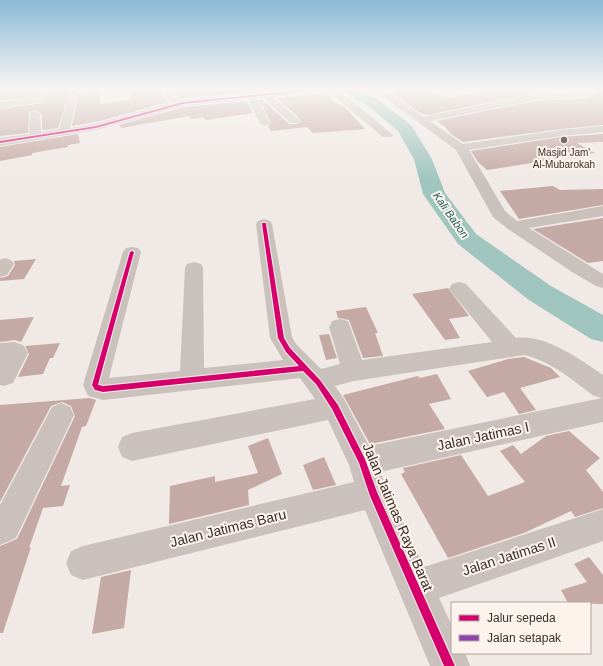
<svg xmlns="http://www.w3.org/2000/svg" width="603" height="666" viewBox="0 0 603 666" font-family="Helvetica,sans-serif">
<style>
.lines{fill:none;stroke-linecap:round;stroke-linejoin:round}
.river{fill:#9fc5be;fill-rule:evenodd}
.building{fill:#c5a9a5}
.minor{fill:#cac1bd;fill-rule:evenodd}
.quiet{stroke:#8e44ad;stroke-width:2.5;stroke-dasharray:4.5 2.5;stroke-linecap:butt}
.cycleway-casing{stroke:#fcf3ed;stroke-width:2}
.cycleway{fill:#d6006c;fill-rule:evenodd}
.poi-dot{fill:#7b6f6b;stroke:#fcf3ed;stroke-width:1.5}
.labels{text-anchor:middle;dominant-baseline:central;stroke-width:4;stroke-linejoin:round;paint-order:stroke}
.far-poi-label{font-size:10px;fill:#3c2d2a;stroke:#fcf3ed}
.far-water-label{font-size:11px;font-style:italic;fill:#1b615b;stroke:#fcf3ed}
.near-street-label{font-size:14px;fill:#3c2d2a;stroke:#fcf3ed}
</style>
<rect width="100%" height="100%" fill="#f0e9e5"/>
<g class="lines">
<!-- river -->
<path class="river" d="M340,88H357L377,99L411,125L432,159L445,193L476,234L551,286L603,315V342L591,339L529,300L458,244L423,194L414,159L398,131L367,105L342,91Z"/>
</g>
<!-- building -->
<path class="building" d="M0,88H36L35,97L0,100Z
M46,88H77L78,94L99,91L100,104L130,100V88H158L168,102L100,121L72,126L78,97L75,94H69L58,128L42,130V114L35,110L31,111L29,113L28,133L0,136V109L43,103L47,99Z
M170,88H287L180,99Z
M387,88H423L444,98L509,88H553L561,91L535,93L428,115L420,113L391,93L396,92Z
M603,91V125L561,129L463,142L451,134L445,127L437,121L535,101L588,98L594,94V92Z
M328,93L334,103L344,106L365,129L313,133L307,127L271,131L268,126L271,122L259,100H263L289,124H298L300,122L299,118L277,98Z
M247,101L253,113L206,120L203,117L191,119L189,116L121,128L119,125L184,107Z
M78,134L80,143L68,145V147L32,153V155L0,161V147Z
M603,134V142L577,143L595,153L487,170L478,162L471,151L561,137Z
M553,186L560,190L603,189V205L519,219L500,191Z
M603,218V261L588,263L533,229Z
M36,259L24,279L0,281V278L8,276L15,265L14,261Z
M448,288L469,316L449,319L460,338L445,340L412,294Z
M366,307L378,333H375L383,356L363,358L349,320L338,318L336,311Z
M34,317L21,342L15,340L0,342V320Z
M329,334L337,358L326,360L319,335Z
M60,343L53,358H50L43,374L18,377L29,354L25,346Z
M524,357L551,368L560,377L520,388L536,410L519,414L504,392L487,397L468,371L508,359Z
M437,374L451,399L429,404L445,429L370,444L343,395L418,376L420,378Z
M90,398L96,400L86,426L82,427L61,486L70,485L63,506L43,508L29,548L31,547L3,633H0V546L17,539L75,416L71,406L62,402L51,406L0,502V405Z
M569,431L600,458L586,470L603,492V508L575,517L571,511L524,533L448,558L401,474L405,472L403,468L461,455L488,496L525,482L500,451L513,445L521,454L546,436Z
M268,438L282,474L248,490L249,505L169,524L170,486L215,476V482L258,473L248,446Z
M324,457L336,485L313,490L303,465Z
M589,557L603,575V604L568,603L561,590L587,582L574,564Z
M131,570L124,628L92,634L101,577Z"/>
<g class="lines">
<!-- minor -->
<path class="minor" d="M37,88H45L46,99L43,102L0,108V102L36,98Z
M159,88H168L179,101L266,91L306,88H336L393,135L391,137H383L328,91L273,97L298,119L299,121L298,123H290L264,98H257L270,123L265,126L260,123L248,99L184,106L96,130L0,146V138L29,134L30,114L31,112L35,111L40,114L41,132L59,129L69,95H75L77,97L70,128L95,124L171,103Z
M372,88H382L423,117L535,94L591,91L593,93L591,95L588,96L535,100L430,121L463,144L561,130L603,126V132L561,136L469,150L505,211L517,221L603,206V216L529,228L603,274V288L596,286L572,272L508,229L493,217L456,150Z
M264,219L270,221L272,224L292,337L296,344L321,369L340,364L329,327L332,321L340,319L348,321L362,360L492,342L449,289L452,284L459,282L466,284L516,338C546,334 579,359 603,375V422L380,472L424,567L603,509V541L439,598L452,626V653H465L470,666H430L365,510L83,580L71,575L66,563L71,551L83,546L354,482L349,465L328,420L132,461L122,457L118,447L122,437L132,433L315,399L300,378L103,400L88,396L83,385L123,252L126,248L132,247L138,248L141,252L109,378L180,371L185,268L187,264L194,262L201,264L203,268L204,368L283,360L270,338L256,224L258,221ZM524,355C551,361 572,380 594,396L602,398L369,446L344,399L335,386L354,381Z
M5,258L11,260L14,264L7,275L0,277V260Z
M15,342L23,345L28,353L13,383L4,386L0,385V343Z
M61,403L70,407L74,415L16,538L0,545V505L52,407Z"/>
<!-- quiet -->
<path class="quiet" d="M378,89L390,88"/>
<!-- cycleway casing -->
<g class="cycleway-casing">
<path id="cycleway" d="M326,88H333L183,104L96,128L0,143V141L96,126L183,102Z
M262,223H266V224L284,338L290,348L320,380L338,405L365,459L377,492L455,666H444L370,496L359,463L332,409L316,384L303,371L103,392L95,390L92,385L130,252L132,251L134,252L98,385H99L103,386L299,366L286,352L278,338L262,224Z"/>
</g>
<!-- cycleway -->
<use href="#cycleway" class="cycleway"/>
</g>
<!-- sky -->
<linearGradient id="sky" x2="0" y2="1"><stop stop-color="#8bbbd7"/><stop offset="0.49" stop-color="#f8f5f3"/><stop offset="1" stop-color="#f8f5f3" stop-opacity="0"/></linearGradient>
<rect width="603" height="181" fill="url(#sky)"/>
<!-- markers -->
<circle class="poi-dot" cx="564" cy="140" r="4"/>
<g class="labels">
<!-- far-poi labels -->
<g class="far-poi-label">
<text x="564" y="152">Masjid Jam'<tspan x="564" dy="12">Al-Mubarokah</tspan></text>
</g>
<!-- far-water labels -->
<g class="far-water-label">
<text transform="translate(451 215) rotate(55)">Kali Babon</text>
</g>
<!-- near-street labels -->
<g class="near-street-label">
<text transform="translate(483 436) rotate(-12)">Jalan Jatimas I</text>
<text transform="translate(398 517) rotate(67)">Jalan Jatimas Raya Barat</text>
<text transform="translate(228 528) rotate(-14)">Jalan Jatimas Baru</text>
<text transform="translate(509 556) rotate(-18)">Jalan Jatimas II</text>
</g>
</g>
<!-- legend -->
<rect x="451" y="602" width="140" height="52" fill="#fcf3ed" stroke="#afa49f"/>
<rect x="459" y="615" width="20" height="6" fill="#d6006c" stroke="#afa49f"/>
<text x="487" y="622" font-size="12" fill="#3c2d2a">Jalur sepeda</text>
<rect x="459" y="635" width="20" height="6" fill="#8e44ad" stroke="#afa49f"/>
<text x="487" y="642" font-size="12" fill="#3c2d2a">Jalan setapak</text>
</svg>
